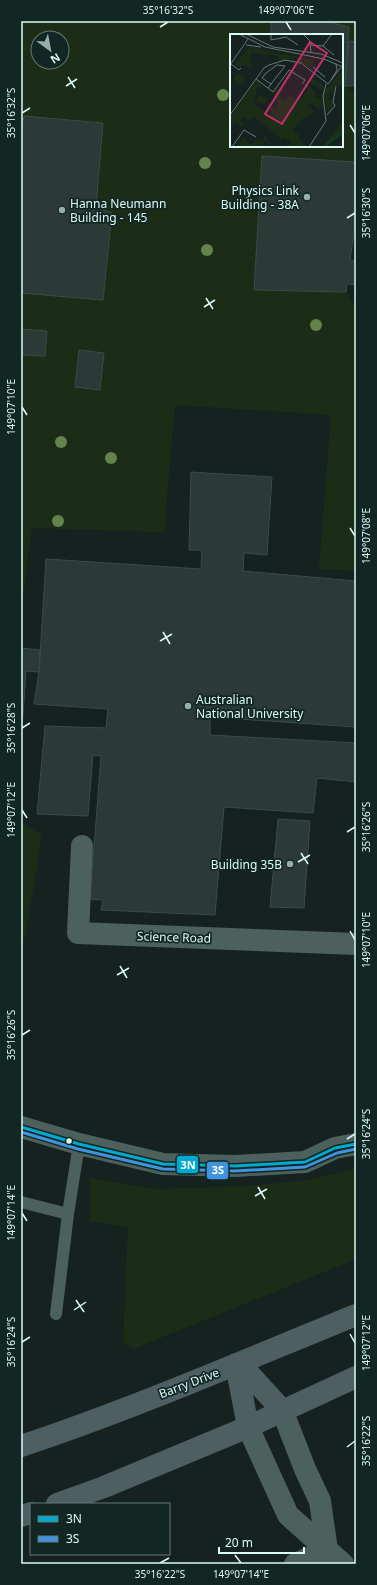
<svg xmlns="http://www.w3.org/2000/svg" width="377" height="1585" viewBox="0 0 377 1585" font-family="'Noto Sans',sans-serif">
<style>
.green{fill:#1c2d17;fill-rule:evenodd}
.building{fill:#2b3937;stroke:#3a4b49}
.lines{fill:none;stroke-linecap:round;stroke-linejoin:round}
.service{stroke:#4c615c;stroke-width:12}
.minor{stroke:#4c615c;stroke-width:22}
.tertiary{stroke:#4c615c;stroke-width:22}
.primary{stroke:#4d5f61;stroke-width:22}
.bus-1-casing{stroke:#122624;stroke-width:6}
.bus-2-casing{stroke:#122624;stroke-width:6}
.bus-1{stroke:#00a9ce;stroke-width:3}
.bus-2{stroke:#4094de;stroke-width:3}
.tree{fill:#62834b}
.ticks{fill:none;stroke:#dbfbf6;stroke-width:1.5}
.poi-dot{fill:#96afab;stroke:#122624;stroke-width:1.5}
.bus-dot{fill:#dbfbf6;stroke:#122624;stroke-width:1.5}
.labels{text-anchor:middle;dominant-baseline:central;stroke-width:3.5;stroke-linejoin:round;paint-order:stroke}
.poi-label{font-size:12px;fill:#dbfbf6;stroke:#122624;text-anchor:end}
.street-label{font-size:12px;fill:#dbfbf6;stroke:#122624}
.inset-river{fill:none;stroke:#113d23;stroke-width:2}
.inset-road{fill:none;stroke:#657976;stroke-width:1}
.view{fill:#c42f6a;fill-opacity:0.15;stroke:#c42f6a;stroke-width:2}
.inset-edge{fill:none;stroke:#dbfbf6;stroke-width:2}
.line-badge{stroke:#122624;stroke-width:1.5}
.badge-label{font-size:11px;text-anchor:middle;font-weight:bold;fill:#fff}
.neatline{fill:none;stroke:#dbfbf6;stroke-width:1.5}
.ticks-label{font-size:10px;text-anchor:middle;fill:#dbfbf6}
</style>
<rect width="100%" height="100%" fill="#162220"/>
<!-- green -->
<path class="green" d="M21,21H279L271,23V35H231V146H342V87L345,86L356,93V231L354,232L262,156L254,289L346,292L356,307V571L319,569L331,415L175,405L164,532L32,528L21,611ZM38,38H62V62H38Z
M325,21H356V42L349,41V27Z
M21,822L42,835L26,933L21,948Z
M356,1169V1259L133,1349L123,1342L128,1227L90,1221V1178L158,1189L250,1186L307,1180Z"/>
<!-- building -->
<path class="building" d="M279,21H325L349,27L345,86L342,87V35H271V23Z
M349,41L356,42V86H345Z
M24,116L103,123L96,207L112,213L103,300L21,293V132Z
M262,156L355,162L354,232L350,260L356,261V285L347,284L346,292L254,290Z
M21,329L47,331L45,356L21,355Z
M79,350L104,353L100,390L75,387Z
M191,472L272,477L267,555L244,553L243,571L356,581V727L210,717V735L356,743V782L317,778L313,813L224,807L215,915L101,910L103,900L90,899L101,756L93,755L88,816L37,814L45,726L106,728L108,709L34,704L39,672L46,559L201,569L202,550H189Z
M21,648L40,650L39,672L26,671L21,743Z
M278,819L310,821L304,908L270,907Z"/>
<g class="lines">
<!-- service -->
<path class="service" d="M21,1202L68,1214
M56,1314L68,1214L79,1144"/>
<!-- minor -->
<path class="minor" d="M82,846L78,933L356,944
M21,1127L79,1144L163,1164L235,1166L305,1162L335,1148L356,1144
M295,1564L327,1550"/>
<!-- tertiary -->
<path class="tertiary" d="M282,1410L305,1469L320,1501L327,1550
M248,1427L288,1515L343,1564"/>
<!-- primary -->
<path class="primary" d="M239,1363L282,1410
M236,1364L248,1427
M21,1446C135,1408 245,1360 356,1315
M57,1504L104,1487L248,1427L356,1377
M21,1516L31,1513"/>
<!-- bus-1 casing -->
<g class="bus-1-casing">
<path id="bus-1" d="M21,1127L79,1144L163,1164L235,1166L305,1162L335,1148L356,1144"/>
</g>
<!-- bus-2 casing -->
<g class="bus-2-casing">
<path id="bus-2" d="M21,1132L78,1149L163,1169L235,1171L305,1167L337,1153L356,1149"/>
</g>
<!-- bus-1 -->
<use href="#bus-1" class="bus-1"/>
<!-- bus-2 -->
<use href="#bus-2" class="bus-2"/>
</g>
<!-- trees -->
<g class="tree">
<circle cx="223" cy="95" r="6"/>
<circle cx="205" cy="163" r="6"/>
<circle cx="207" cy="250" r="6"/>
<circle cx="316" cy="325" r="6"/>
<circle cx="61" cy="442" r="6"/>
<circle cx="111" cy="458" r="6"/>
<circle cx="58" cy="521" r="6"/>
</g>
<!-- ticks -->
<path class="ticks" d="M286,22L291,30M160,27L168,22M68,77L75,88M66,86L77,79M22,113L30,108M350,125L355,133M347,218L355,213M206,298L213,309M204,307L215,300M22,407L27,415M350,528L355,536M163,632L170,644M160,641L172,634M22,728L30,723M22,810L27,818M347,832L355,827M301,853L308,864M298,862L310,855M350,931L355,940M120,966L127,978M117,975L129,968M22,1035L30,1030M347,1139L355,1134M258,1187L265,1199M255,1196L267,1189M22,1213L27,1221M76,1300L84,1312M74,1310L86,1302M350,1334L355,1343M22,1342L30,1337M347,1447L355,1441M235,1555L241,1563M160,1563L169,1558"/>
<!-- markers -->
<g class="poi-dot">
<circle cx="307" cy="197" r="4"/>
<circle cx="62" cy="210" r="4"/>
<circle cx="188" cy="706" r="4"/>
<circle cx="290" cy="864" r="4"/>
</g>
<circle class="bus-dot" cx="69" cy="1141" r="3.5"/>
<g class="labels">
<!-- poi labels -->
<g class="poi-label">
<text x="299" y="190">Physics Link<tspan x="299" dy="14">Building - 38A</tspan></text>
<text x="70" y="203" text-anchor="start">Hanna Neumann<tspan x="70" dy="14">Building - 145</tspan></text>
<text x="196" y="699" text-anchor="start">Australian<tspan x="196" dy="14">National University</tspan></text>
<text x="282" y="864">Building 35B</text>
</g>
<!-- street labels -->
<g class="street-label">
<text transform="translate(174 937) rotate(2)">Science Road</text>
<text transform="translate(189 1383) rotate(-21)">Barry Drive</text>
</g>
</g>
<!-- overview -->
<g transform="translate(230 34)">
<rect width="113" height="113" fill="#162220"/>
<path d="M21,12V35L15,31L9,33L5,30ZM22,13L32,16L84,26L81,34L65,25L48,26V22L21,19ZM113,36V52L105,51L103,59L100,58L98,66L102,67L104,72L99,80L94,65L95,56ZM4 45a5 5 0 1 1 10 0a5 5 0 1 1-10 0ZM81,44L93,50L92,57L80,48L77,50L86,58L85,63L92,65L93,71L89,75L80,68L77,72L84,77L83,81L71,85V90H68L62,97L70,101L68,104L79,113L62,112L59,111L61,108L52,103L50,110V104L24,83L21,87L14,83L11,88L14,90L12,93L5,88L0,92V83L27,47L33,52L27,54L25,57L28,59L24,63L26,66L30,61L38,66L33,71L26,66L23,69L40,82L42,79L37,73L39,68L44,76L48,70L43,60L49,52L53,56L49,62L55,67L59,62L65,65L68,62L72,64L78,56L74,51ZM110,91H113V99L92,113ZM35,101L37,107L43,111L34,107L32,113L7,112L13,104L21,110L27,106L32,108Z" fill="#1c2d17"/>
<path class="inset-river" d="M93,113L113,98"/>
<path class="inset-road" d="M9,0L35,13L94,25L113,33M16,0L43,13L91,20L113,29M41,0V6L56,3L68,11M73,0L80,7L81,19M16,11L31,13M81,11L93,12L102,0M93,12L104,21M1,30L9,36L11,34M0,31L18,5M83,33L95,43M26,45L43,58L59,36L75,46L72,50M101,46L107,36L106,30M38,54L55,32L47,31L36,39L32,44L41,50M0,81L34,34L39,31L55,26L71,29L98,50L112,32M97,81L105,72L103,68L106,52M2,113L14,96L26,103M79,113L96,87L93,62L96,50"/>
<path class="view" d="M80,8L97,19L52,90L35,80Z"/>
<rect width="113" height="113" class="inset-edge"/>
</g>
<g class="line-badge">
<rect x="176" y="1155" width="23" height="19" rx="4" fill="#00a9ce"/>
<rect x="206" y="1161" width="23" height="19" rx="4" fill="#4094de"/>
</g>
<g class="badge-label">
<text x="188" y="1169">3N</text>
<text x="218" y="1174">3S</text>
</g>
<!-- border -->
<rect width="377" height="1585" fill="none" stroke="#122624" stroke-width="44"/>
<!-- legend -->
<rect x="30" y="1503" width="140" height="52" fill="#122624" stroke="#627b78"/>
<rect x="38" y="1516" width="20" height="6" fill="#00a9ce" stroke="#627b78"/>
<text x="66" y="1523" font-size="12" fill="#dbfbf6">3N</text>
<rect x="38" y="1536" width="20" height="6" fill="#4094de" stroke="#627b78"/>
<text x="66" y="1543" font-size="12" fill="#dbfbf6">3S</text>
<!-- north arrow -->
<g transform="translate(50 50) rotate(148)"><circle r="19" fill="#122624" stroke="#627b78"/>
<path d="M0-3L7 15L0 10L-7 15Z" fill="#96afab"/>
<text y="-6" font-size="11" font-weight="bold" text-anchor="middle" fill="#dbfbf6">N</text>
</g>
<!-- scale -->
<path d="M219 1547v6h85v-6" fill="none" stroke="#dbfbf6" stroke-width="2"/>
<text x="225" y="1547" font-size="12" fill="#dbfbf6" stroke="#122624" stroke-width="3" paint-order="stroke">20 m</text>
<rect x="22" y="22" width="333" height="1541" class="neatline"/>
<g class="ticks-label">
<text x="168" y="14">35°16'32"S</text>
<text x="286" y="14">149°07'06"E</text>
<text transform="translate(11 113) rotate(-90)" y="4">35°16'32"S</text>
<text transform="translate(366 133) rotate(-90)" y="4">149°07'06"E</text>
<text transform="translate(366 213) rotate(-90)" y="4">35°16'30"S</text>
<text transform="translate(11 407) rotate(-90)" y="4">149°07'10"E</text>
<text transform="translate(366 536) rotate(-90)" y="4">149°07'08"E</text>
<text transform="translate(11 728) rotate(-90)" y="4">35°16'28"S</text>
<text transform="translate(11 810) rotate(-90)" y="4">149°07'12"E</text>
<text transform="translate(366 827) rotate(-90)" y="4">35°16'26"S</text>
<text transform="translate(366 940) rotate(-90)" y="4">149°07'10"E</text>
<text transform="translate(11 1035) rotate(-90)" y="4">35°16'26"S</text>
<text transform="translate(366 1134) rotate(-90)" y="4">35°16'24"S</text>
<text transform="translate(11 1213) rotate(-90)" y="4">149°07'14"E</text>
<text transform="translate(11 1342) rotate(-90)" y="4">35°16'24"S</text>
<text transform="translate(366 1343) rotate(-90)" y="4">149°07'12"E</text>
<text transform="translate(366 1441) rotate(-90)" y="4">35°16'22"S</text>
<text x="160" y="1578">35°16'22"S</text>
<text x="241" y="1578">149°07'14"E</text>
</g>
</svg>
